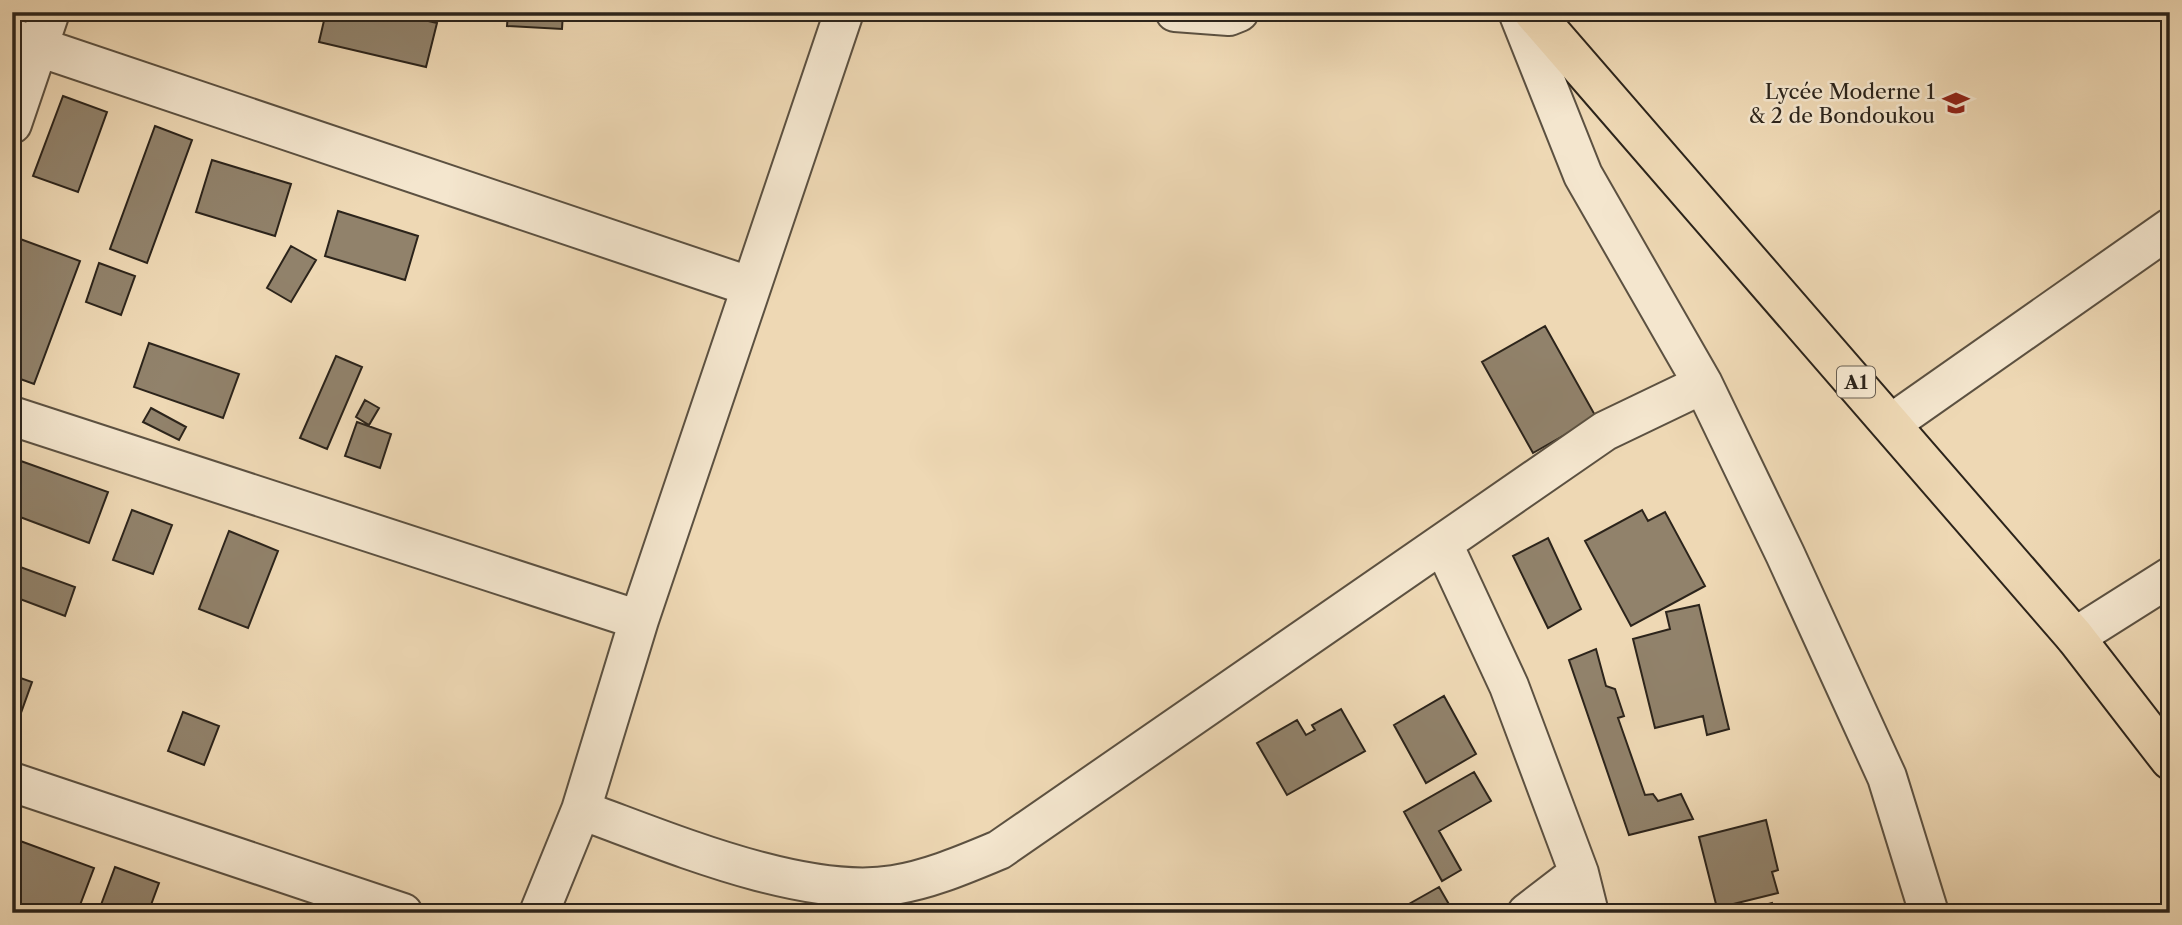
<svg xmlns="http://www.w3.org/2000/svg" width="2182" height="925" viewBox="0 0 2182 925" font-family="'Libre Caslon Text',serif">
<style>
.building{fill:#91826b;stroke:#2c241b;stroke-width:2}
.lines{fill:none;stroke-linecap:round;stroke-linejoin:round}
.minor-casing{stroke:#5c5141;stroke-width:42}
.major-casing{stroke:#2c241b;stroke-width:42}
.minor{stroke:#f4e6ce;stroke-width:38}
.major{stroke:#eed8b4;stroke-width:38}
.labels{text-anchor:middle;dominant-baseline:central;stroke-width:5;stroke-linejoin:round;paint-order:stroke}
.shield{fill:#f4e6ce;stroke:#685e51;stroke-width:2}
.shield-label{font-size:19px;font-weight:bold;fill:#2c241b}
.poi-label{font-size:21px;fill:#2c241b;stroke:#f4e6ce;text-anchor:end}
</style>
<rect width="100%" height="100%" fill="#eed8b4"/>
<filter id="stains"><feTurbulence type="fractalNoise" baseFrequency=".00286" numOctaves="4"/><feColorMatrix values="0 0 0 0 .2 0 0 0 0 .09 0 0 0 0 .02 0 0 0 .5 -.17"/></filter>
<radialGradient id="worn" r=".72"><stop offset=".6" stop-color="#630" stop-opacity="0"/><stop offset="1" stop-color="#630" stop-opacity=".3"/></radialGradient>
<!-- building -->
<path class="building" d="M326,12H389L437,23L426,67L319,42Z
M508,12H563L562,29L507,26Z
M63,96L107,112L78,192L33,176Z
M155,126L192,140L147,263L110,249Z
M212,160L291,184L275,236L196,212Z
M338,211L418,236L405,280L325,256Z
M12,236L80,261L34,384L12,376Z
M291,246L316,260L291,302L267,288Z
M99,263L135,276L121,315L86,302Z
M1545,326L1596,417L1533,453L1482,362Z
M149,343L239,374L223,418L134,387Z
M336,356L362,367L327,449L300,438Z
M365,400L379,408L369,425L356,417Z
M151,408L186,427L179,440L143,422Z
M357,422L391,434L380,468L345,456Z
M18,460L108,492L89,543L12,514V474Z
M132,510L172,525L153,574L113,560Z
M1642,510L1648,521L1665,512L1705,586L1631,626L1585,541Z
M229,531L278,551L248,628L199,609Z
M1548,538L1581,609L1548,628L1513,556Z
M12,564L75,587L65,616L12,596Z
M1699,605L1729,729L1707,735L1703,716L1655,728L1633,639L1670,629L1666,612Z
M1596,649L1606,686L1615,689L1624,716L1618,718L1645,795L1653,794L1658,801L1681,794L1693,819L1629,835L1569,660Z
M12,675L32,682L12,738Z
M1444,696L1476,754L1426,783L1394,725Z
M1341,709L1365,751L1287,795L1257,743L1297,720L1306,735L1315,730L1312,725Z
M183,712L219,726L204,765L168,751Z
M1474,772L1491,801L1439,831L1461,870L1442,881L1404,812Z
M1766,820L1778,870L1772,872L1778,893L1717,908L1699,837Z
M12,838L94,868L77,913L12,911Z
M115,867L159,883L148,913H98Z
M1439,887L1454,913H1393Z
M1772,903L1774,913H1735Z"/>
<g class="lines">
<!-- minor casing -->
<g class="minor-casing">
<path id="minor" d="M1175,12L1229,16L1239,12
M1518,12L1583,175L1703,384L1785,554L1887,777L1929,913
M12,38L749,286
M12,124L50,12
M12,416L639,620
M1892,423L2170,228
M1443,544L1509,686L1579,873L1589,913
M2075,637L2170,577
M12,782L403,913
M581,810C667,841 803,900 894,885C931,879 965,864 999,850L1605,431L1703,384
M539,913L581,810L639,620L844,12
M1527,913L1579,873"/>
</g>
<!-- major casing -->
<g class="major-casing">
<path id="major" d="M1533,12L2075,637L2170,760"/>
</g>
<!-- minor -->
<use href="#minor" class="minor"/>
<!-- major -->
<use href="#major" class="major"/>
</g>
<!-- icons -->
<defs>
<g id="school-bare" transform="scale(2.1)"><path d="M0-5L7-2L0 1L-7-2ZM-4 1L0 2.5L4 1V4Q0 6-4 4Z" fill="#8f2418" stroke="#f4e6ce" stroke-width="2.5" paint-order="stroke"/></g>
</defs>
<g fill-rule="evenodd">
<use href="#school-bare" x="1956" y="103"/>
</g>
<g class="labels">
<!-- shield labels -->
<rect class="shield" x="1837" y="366.5" width="38" height="31" rx="5"/>
<g class="shield-label">
<text x="1856" y="382">A1</text>
</g>
<!-- poi labels -->
<g class="poi-label">
<text x="1935" y="91">Lycée Moderne 1<tspan x="1935" dy="24">&amp; 2 de Bondoukou</tspan></text>
</g>
</g>
<!-- margin -->
<rect width="2182" height="925" fill="none" stroke="#eed8b4" stroke-width="42"/>
<rect x="14" y="14" width="2154" height="897" fill="none" stroke="#2c241b" stroke-width="3.5"/>
<rect x="21" y="21" width="2140" height="883" fill="none" stroke="#2c241b" stroke-width="2"/>
<rect width="100%" height="100%" filter="url(#stains)"/>
<rect width="100%" height="100%" fill="url(#worn)"/>
</svg>
